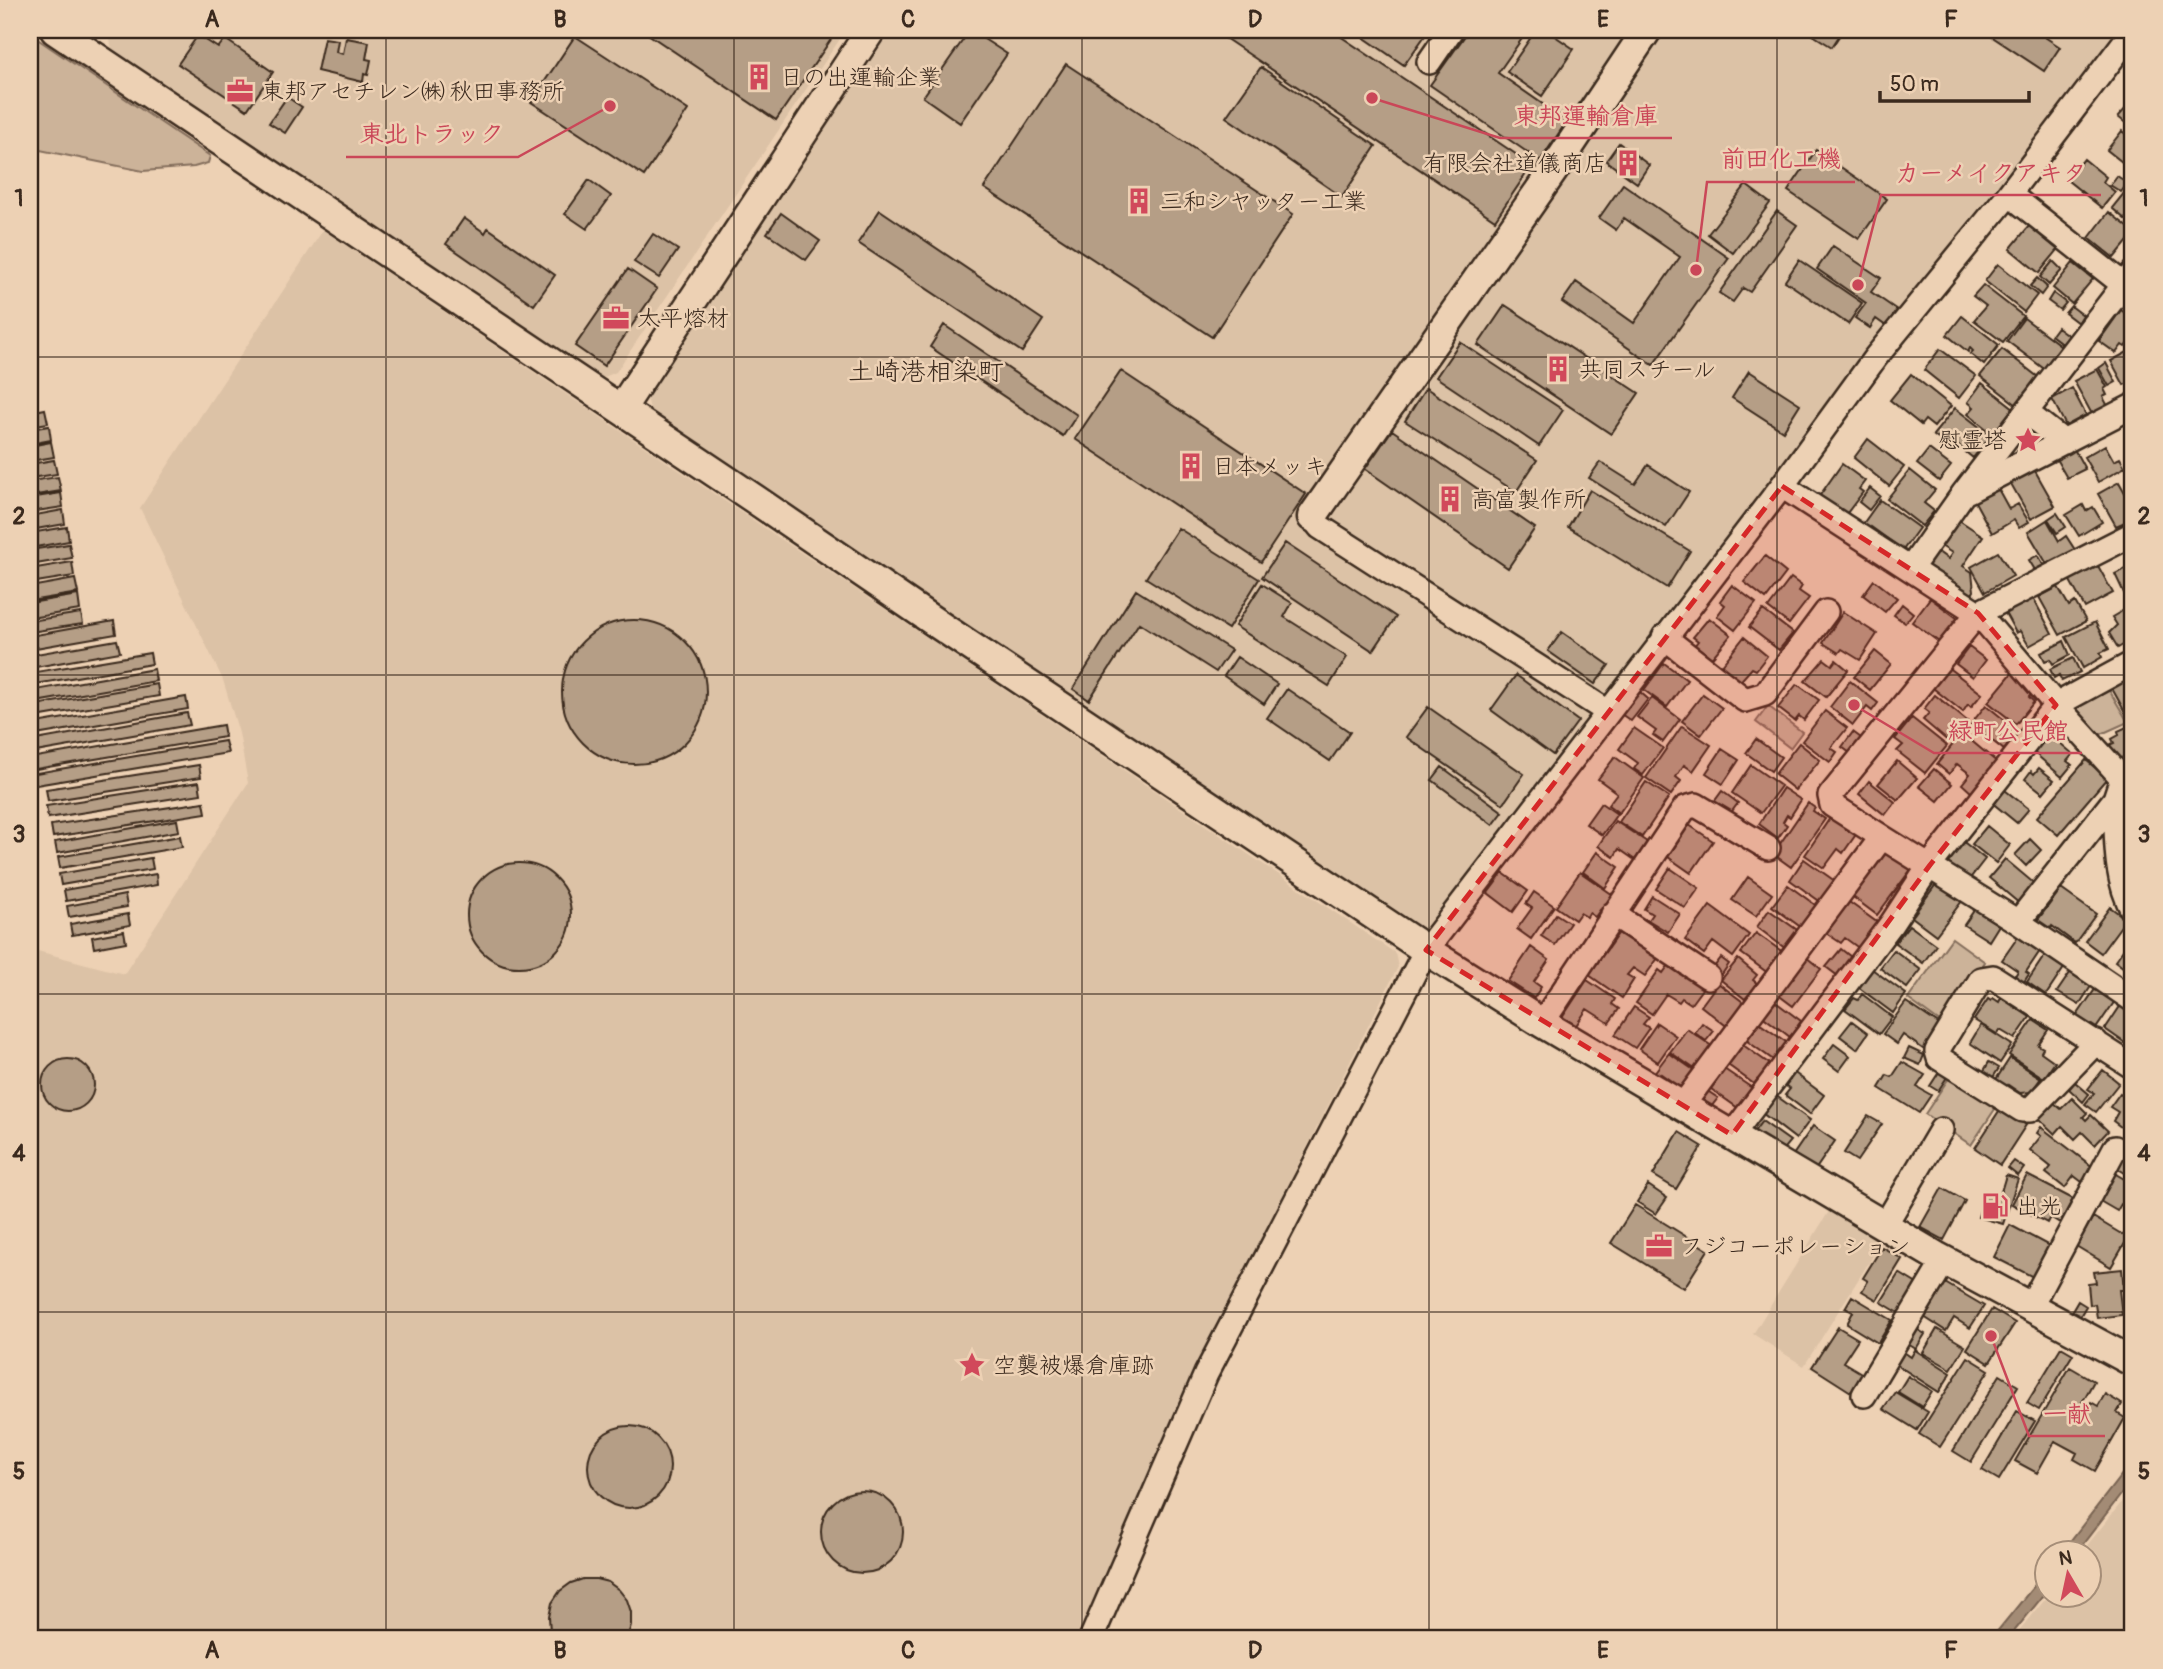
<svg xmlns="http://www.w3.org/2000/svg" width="2163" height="1669" viewBox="0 0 2163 1669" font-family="Pangolin,'Klee One',sans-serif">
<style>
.built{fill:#dcc2a6}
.green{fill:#ccb399;stroke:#846e5c;stroke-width:2}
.water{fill:#a38b74;stroke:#796452;stroke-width:2}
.building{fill:#b59e86;stroke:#3b2a1e;stroke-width:2}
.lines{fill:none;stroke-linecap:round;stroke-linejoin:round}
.minor-casing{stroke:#3b2a1e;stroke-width:28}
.tertiary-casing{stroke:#3b2a1e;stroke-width:33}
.minor{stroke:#edd1b4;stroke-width:23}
.tertiary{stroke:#edd1b4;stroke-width:28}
.marked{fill:#d62828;fill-opacity:0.2;stroke:#d62828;stroke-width:5;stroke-dasharray:14 9;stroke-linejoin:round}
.grid{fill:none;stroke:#3b2a1e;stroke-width:2;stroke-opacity:0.55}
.labels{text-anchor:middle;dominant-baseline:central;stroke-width:5;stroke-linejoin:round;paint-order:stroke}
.poi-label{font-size:23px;fill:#3b2a1e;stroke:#edd1b4;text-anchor:start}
.quarter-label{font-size:26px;fill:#3b2a1e;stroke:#edd1b4}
.leader{fill:none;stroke:#ca4758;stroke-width:2.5}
.callout-dot{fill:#ca4758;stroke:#edd1b4;stroke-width:2.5}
.callout-label{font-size:24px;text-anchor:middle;font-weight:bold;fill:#ca4758;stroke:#edd1b4;stroke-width:5;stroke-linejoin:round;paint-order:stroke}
.neatline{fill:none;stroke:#3b2a1e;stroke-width:2.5}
.grid-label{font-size:23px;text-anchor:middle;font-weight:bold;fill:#3b2a1e}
</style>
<rect width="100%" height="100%" fill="#edd1b4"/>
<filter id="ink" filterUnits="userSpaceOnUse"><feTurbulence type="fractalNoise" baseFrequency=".0143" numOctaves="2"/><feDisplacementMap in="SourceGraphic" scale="14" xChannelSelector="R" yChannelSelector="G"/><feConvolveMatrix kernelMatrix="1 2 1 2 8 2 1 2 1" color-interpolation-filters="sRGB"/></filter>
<g filter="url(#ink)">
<!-- built -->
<path class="built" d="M114,30H846L616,372L602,378L590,375L122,62L112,50L110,40Z
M888,30H1638L1311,492L1305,514L1595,710L1431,925L1421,930L1409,928L665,425L651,413L646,393Z
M1660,30H2121L1981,215L1605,696L1332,520L1329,504Z
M323,230L1395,953L1398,967L1198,1363L1075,1639H30V949L124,974L248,783L239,733L223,680L140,508Z
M1831,1208L1883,1240L1804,1366L1753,1334Z
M2133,1488V1639H2013L2048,1596H2090V1554L2081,1553Z"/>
<!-- green -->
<path class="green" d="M30,34L210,156L208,163L194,167L143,171L30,148Z
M2106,685L2128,722L2099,735L2069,703Z
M1768,706L1802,732L1790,748L1756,722Z
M1952,938L1985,962L1941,1023L1908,999Z
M1951,1075L1997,1106L1971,1145L1925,1114Z"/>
<!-- water -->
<path class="water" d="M2133,1460V1479L2076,1553H2061Z
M2047,1570V1591L2008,1639H1991Z"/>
<!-- building -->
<path class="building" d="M642,30H827L834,35L776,120Z
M970,30L1007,54L960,123L923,97Z
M1213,30H1331L1532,165L1495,220Z
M1353,30H1429L1404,65Z
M1469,30H1528L1498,73L1567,121L1540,161L1430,85Z
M1536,30H1546L1574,49L1542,96L1507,72Z
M1805,30H1843L1832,47Z
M1982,30H2034L2060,47L2044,71Z
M198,35L218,48L225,39L273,72L247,110L178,64Z
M575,36L688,110L644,176L531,102Z
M324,38L338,40L336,52L343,54L346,38L369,42L366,59L371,60L368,75L364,74L363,82L317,71Z
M1066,64L1293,214L1212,337L984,188Z
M1261,67L1376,146L1342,197L1226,117Z
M287,97L302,107L285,133L269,123Z
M2128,106L2132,109L2133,108V129L2118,117Z
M2122,131L2133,140L2132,170L2107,150Z
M1619,143L1649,165L1637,183L1606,161Z
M1816,150L1887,199L1859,239L1788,191Z
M2084,159L2106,177L2103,182L2115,192L2102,208L2067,180Z
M2117,176L2128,183L2121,192L2110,185Z
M589,180L611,196L587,229L565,214Z
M1623,184L1729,258L1653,365L1562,302L1576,282L1634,323L1680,257L1624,218L1616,230L1599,218Z
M1746,185L1770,203L1733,253L1708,234Z
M2129,187L2133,190V212L2126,220L2112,208Z
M880,210L1043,320L1022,352L858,243Z
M1777,211L1797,225L1750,292L1743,288L1733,302L1719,293Z
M2109,212L2133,231V235L2114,258L2089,238Z
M781,213L820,241L806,260L767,233Z
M464,218L485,233L488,228L555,275L534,305L446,244Z
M2029,226L2058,250L2039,273L2010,249Z
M653,234L678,250L659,278L634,262Z
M1833,246L1881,278L1871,292L1897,310L1886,326L1876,319L1870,328L1855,318L1866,303L1817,269Z
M1799,260L1862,303L1848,324L1785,281Z
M2053,261L2062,270L2049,285L2040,277Z
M2073,263L2093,279L2072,304L2053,288Z
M1998,264L2037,295L2024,312L1985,281Z
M628,269L657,289L604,366L575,346Z
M2037,278L2047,287L2041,295L2030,286Z
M1983,285L2023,316L2003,342L1974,320L1986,306L1973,296Z
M2053,293L2066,303L2060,310L2048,301Z
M1505,305L1639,393L1611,434L1478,345Z
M2071,306L2083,315L2078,323L2065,313Z
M2121,310L2133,319V336L2125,347L2122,345L2116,353L2099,341Z
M1962,316L1999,345L1984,365L1970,354L1973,351L1970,348L1968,352L1947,335Z
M2024,318L2064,348L2047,371L2007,341Z
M944,325L1077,415L1063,436L930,347Z
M2057,327L2069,336L2063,344L2051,335Z
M1460,342L1563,410L1539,446L1436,377Z
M1940,349L1976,376L1959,398L1924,370Z
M2002,349L2038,377L2017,405L1980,376Z
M2133,349V381L2124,385L2111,361Z
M2106,363L2116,382L2109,386L2099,368Z
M2097,369L2107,387L2104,389L2107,395L2103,397L2110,410L2094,418L2074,381Z
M1121,371L1306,494L1261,562L1075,439Z
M1749,371L1800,404L1783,431L1732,398Z
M1911,374L1951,406L1934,427L1925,420L1921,425L1890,400Z
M1982,383L2015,409L1994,435L1968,414L1974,407L1968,402Z
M1426,388L1537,460L1516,492L1405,421Z
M2072,388L2086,415L2066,426L2052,399Z
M1955,408L1991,436L1973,458L1945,435L1941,441L1933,435Z
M45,409L48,423L30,426V412Z
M49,426L51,440L30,444V429Z
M1392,430L1535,528L1508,568L1365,469Z
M1868,439L1904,467L1889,486L1854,458Z
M51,442L54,457L30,461V446Z
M2105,445L2114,461L2120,458L2125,467L2098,482L2084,457Z
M1929,449L1951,466L1939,481L1917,464Z
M2074,449L2085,469L2067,478L2056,459Z
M54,460L57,474L30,478V464Z
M1600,462L1635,484L1648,465L1689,492L1666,527L1589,478Z
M1842,464L1865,481L1859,489L1863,492L1844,517L1818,498Z
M2034,469L2055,506L2031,519L2010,482Z
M1910,470L1935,490L1924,503L1934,511L1922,526L1887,499Z
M58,477L61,491L30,496V481Z
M2119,482L2133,507V527L2131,528L2127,521L2116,526L2098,494Z
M1997,487L2009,509L2018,504L2029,522L2019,528L2014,520L1992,533L1974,500Z
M1870,488L1880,496L1869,510L1859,502Z
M1590,490L1690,551L1667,588L1568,527Z
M61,493L63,507L30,512V498Z
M1880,500L1919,528L1903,550L1871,527L1867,533L1860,528Z
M2083,505L2086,511L2093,507L2102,522L2079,536L2066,515Z
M63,510L65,524L30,530V516Z
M2057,513L2066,527L2057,533L2048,519Z
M1959,520L1983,536L1963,566L1972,572L1974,591L1969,599L1921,567L1934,549L1948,559L1952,553L1941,546Z
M2047,520L2059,541L2066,536L2077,553L2050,569L2028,532Z
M67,527L69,541L30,548V533Z
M1178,528L1259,579L1228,629L1146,578Z
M1285,543L1396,617L1373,651L1262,577Z
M69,544L72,558L30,565V550Z
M1998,552L2013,576L1985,592L1971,567Z
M2038,555L2047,570L2038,575L2029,560Z
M1765,556L1786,573L1766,599L1744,582Z
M72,562L74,576L30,583V569Z
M2097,564L2113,593L2085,608L2069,579Z
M2133,565V588L2124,593L2115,574Z
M1791,578L1802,586L1799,591L1809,598L1789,624L1768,608Z
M75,579L78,593L30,601V587Z
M1874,580L1897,598L1885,612L1863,595Z
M1262,584L1292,603L1284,617L1347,657L1329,686L1235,626Z
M1732,585L1756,603L1735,630L1717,616L1725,605L1720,601Z
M2058,587L2069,606L2075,602L2086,621L2060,635L2039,597Z
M1136,590L1231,650L1216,672L1139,623L1089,700L1073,689Z
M78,595L80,610L30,618V603Z
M1930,598L1961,621L1943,645L1912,622Z
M2033,598L2052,633L2029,646L2020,631L2016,633L2005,613Z
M1902,604L1913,613L1905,623L1894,615Z
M2131,606L2133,639L2118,648L2109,633L2117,625L2112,617Z
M1763,610L1793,633L1779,650L1749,627Z
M1843,612L1877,634L1860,660L1842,649L1839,653L1823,643Z
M81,613L83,624L30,632V621Z
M1709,618L1731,635L1710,660L1694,646L1698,641L1693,637Z
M562 692a72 72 0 1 1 144 0a72 72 0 1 1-144 0Z
M114,621L116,634L30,649V636Z
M2095,622L2109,649L2100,653L2102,657L2083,668L2066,637Z
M1562,632L1609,665L1595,684L1548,651Z
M1744,637L1767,656L1756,670L1752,668L1737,685L1718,670Z
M117,640L120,652L30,668V655Z
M2064,641L2070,655L2053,664L2050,659L2045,661L2041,653Z
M1969,647L1986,660L1973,677L1956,664Z
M1875,651L1891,664L1870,690L1854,677Z
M150,653L152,664L30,685V673Z
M1237,657L1277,684L1264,704L1224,676Z
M2073,658L2080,672L2062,681L2059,675L2054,678L2050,669Z
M1824,659L1832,665L1836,660L1848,670L1826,697L1805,681Z
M1664,663L1687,680L1667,707L1644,690Z
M1946,666L1982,694L1971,707L1968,704L1963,712L1933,688L1940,679L1938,677Z
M154,669L156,681L30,703V691Z
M2133,672V720L2130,721L2110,685Z
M2012,673L2034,691L2029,697L2034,702L2016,724L1988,702Z
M1516,675L1578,721L1553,755L1491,710Z
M1850,681L1878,703L1872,711L1867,707L1853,725L1830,707Z
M157,684L159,696L30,718V706Z
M1797,684L1819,700L1804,720L1799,716L1795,721L1778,708Z
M1287,689L1350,732L1330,761L1267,718Z
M1639,691L1648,699L1631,721L1621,714Z
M1703,694L1722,708L1701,735L1682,721Z
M1935,695L1967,721L1949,742L1923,720L1929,713L1924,709Z
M186,697L188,709L30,736V724Z
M1652,698L1680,719L1663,742L1653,735L1656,731L1637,717Z
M1986,705L2018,731L2004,750L1971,724Z
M1428,707L1524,774L1503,804L1406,737Z
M1825,711L1847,728L1831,748L1837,752L1830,762L1802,741Z
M187,713L190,725L30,753V741Z
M1912,718L1947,746L1925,773L1897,751L1903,745L1895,739Z
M2133,724V768L2127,771L2122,760L2117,762L2109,745L2114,743L2112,739L2119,735L2118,731Z
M223,725L225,737L30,770V758Z
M1682,726L1711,745L1693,771L1684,765L1676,777L1681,781L1671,795L1646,778Z
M1634,728L1663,748L1643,775L1634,769L1638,763L1619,749Z
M1853,732L1865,741L1854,756L1842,747Z
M2047,732L2073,754L2067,761L2072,765L2062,777L2031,750Z
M1962,733L1998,763L1973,794L1962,784L1970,774L1957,764L1949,774L1937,764Z
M1756,739L1781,757L1771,771L1746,753Z
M225,741L228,753L30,786V774Z
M1799,743L1820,760L1795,790L1775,774Z
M1722,749L1739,760L1723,784L1706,773Z
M1615,757L1644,778L1619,813L1608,805L1617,793L1598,779Z
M2086,760L2107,778L2058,835L2037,817Z
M1897,761L1917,778L1898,800L1878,784Z
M199,765L201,777L48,801L46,789Z
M1751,765L1781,786L1761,813L1732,793Z
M1442,767L1503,812L1493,825L1432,780Z
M2039,768L2054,780L2043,793L2025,779L2031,771L2034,774Z
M1934,769L1952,784L1938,801L1919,786Z
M1869,781L1895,802L1885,815L1859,794Z
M199,782L201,794L48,818L46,806Z
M1646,782L1669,797L1642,837L1619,822Z
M2001,787L2029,809L2017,823L1990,801Z
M1783,788L1801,800L1790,817L1787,815L1783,822L1787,825L1778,838L1759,824Z
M1722,791L1738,803L1727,818L1711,806Z
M204,802L206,813L53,837L51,825Z
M1601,803L1617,814L1602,835L1586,824Z
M1808,803L1815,808L1813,811L1825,819L1791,867L1773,854Z
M1832,815L1857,833L1843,853L1838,849L1824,868L1805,855Z
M177,820L179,831L57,853L55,842Z
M1615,821L1647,842L1635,860L1619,849L1614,857L1598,846Z
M1689,825L1713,841L1691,873L1668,857Z
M1987,826L2010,845L1996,863L1972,844Z
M180,836L182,847L60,868L58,857Z
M1960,839L1985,859L1968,881L1943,861Z
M2030,839L2041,850L2026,866L2015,855Z
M1888,850L1912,868L1877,915L1853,897Z
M1597,852L1619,867L1605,888L1583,872Z
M151,858L153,869L61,885L59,874Z
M1804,859L1839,884L1825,905L1790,880Z
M2005,859L2036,885L2020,904L1989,878Z
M467 915a52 52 0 1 1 104 0a52 52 0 1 1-104 0Z
M1670,868L1699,888L1685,908L1656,889Z
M1580,872L1616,897L1604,913L1600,910L1595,917L1589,913L1587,917L1580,913L1575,920L1556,907Z
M1503,873L1528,891L1513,912L1488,893Z
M156,874L157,885L66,901L64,890Z
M1748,877L1772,894L1756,916L1732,900Z
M1937,883L1962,901L1936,935L1912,917Z
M1788,885L1818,907L1802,928L1772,906Z
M2061,889L2096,914L2075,943L2052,926L2046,934L2034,925Z
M1534,892L1554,906L1531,939L1517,929L1532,908L1526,904Z
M125,895L127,907L69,917L67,906Z
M1652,896L1680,914L1668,932L1648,920L1652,914L1644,909Z
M1849,902L1882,926L1860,949L1845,938L1841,943L1826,933Z
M1710,906L1749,935L1733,957L1713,942L1704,954L1685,940Z
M2110,907L2126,919L2101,953L2085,941Z
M1975,909L1999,925L1989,941L1964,925Z
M1769,910L1803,934L1790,952L1757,927Z
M128,914L130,925L72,935L70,924Z
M1556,914L1570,923L1555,945L1541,936Z
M1909,925L1936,945L1923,963L1895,943Z
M124,931L126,942L94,948L92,937Z
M1620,931L1658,958L1645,976L1633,968L1627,975L1634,979L1622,998L1589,975Z
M1756,933L1787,955L1772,976L1741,953Z
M2020,934L2042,948L2026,972L2029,974L2022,985L2013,979L2018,971L2002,960Z
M2126,946L2133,951V964L2128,971L2115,961Z
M1531,947L1549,960L1534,982L1541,987L1534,998L1508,981Z
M1841,949L1856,961L1842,979L1826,967Z
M1894,950L1921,970L1907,988L1880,968Z
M2047,952L2066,965L2046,995L2027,982Z
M1806,957L1821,969L1793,1006L1777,994Z
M1721,958L1729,964L1720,977L1711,971Z
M1738,959L1757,975L1753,980L1758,984L1745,999L1721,980Z
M1671,962L1705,985L1691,1004L1682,998L1679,1002L1666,994L1652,1014L1636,1003L1659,970L1663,973Z
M1872,969L1906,994L1893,1013L1858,987Z
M2072,970L2093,983L2079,1005L2057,992Z
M1587,980L1615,999L1612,1004L1619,1009L1609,1023L1587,1009L1575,1027L1562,1018Z
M1718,983L1747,1005L1729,1028L1701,1006Z
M2098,985L2117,998L2095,1030L2076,1017Z
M1862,994L1892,1017L1879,1034L1845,1009L1854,998L1858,1000Z
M1993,998L1999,1002L2001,998L2030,1017L2015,1039L2000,1030L1997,1034L1974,1020L1988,999L1991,1001Z
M1773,1000L1801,1021L1790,1037L1761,1015Z
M1906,1002L1943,1027L1926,1051L1903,1035L1897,1044L1883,1034Z
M2123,1002L2133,1009V1031L2125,1043L2105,1029Z
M1634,1007L1649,1017L1643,1024L1649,1028L1635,1048L1615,1035Z
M2033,1020L2048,1030L2038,1045L2043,1048L2041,1052L2055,1062L2044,1078L2009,1055Z
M1756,1021L1792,1046L1779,1064L1743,1038Z
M1852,1021L1868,1033L1857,1049L1840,1036Z
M1657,1023L1676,1036L1658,1062L1639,1049Z
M1702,1023L1714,1031L1706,1041L1695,1033Z
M1981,1025L2012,1045L2000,1063L1970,1043Z
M1687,1029L1716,1049L1699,1072L1670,1052Z
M1834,1044L1850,1056L1839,1071L1823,1059Z
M1743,1045L1774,1067L1762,1084L1757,1080L1754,1084L1728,1065Z
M1909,1048L1924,1055L1920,1065L1904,1058Z
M1669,1053L1698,1073L1682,1096L1668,1086L1671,1081L1661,1074L1656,1081L1651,1077Z
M2010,1058L2041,1078L2031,1092L2020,1093L2008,1085L2004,1091L1993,1084Z
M42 1085a26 26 0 1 1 52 0a26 26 0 1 1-52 0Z
M1902,1062L1925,1075L1917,1087L1931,1095L1919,1113L1879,1088L1887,1075L1892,1077Z
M1989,1062L1999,1068L1990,1082L1981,1076Z
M1724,1069L1752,1088L1738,1108L1711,1089Z
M1941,1069L1949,1074L1938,1091L1930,1086Z
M2103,1070L2119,1083L2096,1112L2085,1104L2094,1093L2088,1089Z
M1792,1071L1824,1095L1810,1114L1785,1095L1790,1089L1782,1083Z
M2075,1082L2089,1094L2083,1102L2069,1089Z
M2130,1089L2133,1091V1119L2125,1130L2113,1121L2118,1112L2110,1107L2120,1093L2125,1097Z
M1706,1090L1718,1098L1707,1112L1696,1104Z
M1775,1095L1810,1120L1796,1139L1762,1113Z
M2072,1098L2087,1113L2083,1117L2086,1120L2091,1115L2108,1131L2095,1145L2082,1132L2075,1139L2062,1126L2055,1134L2038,1118L2053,1102L2061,1109Z
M2001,1108L2026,1125L2000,1165L1975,1148Z
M1868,1116L1882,1124L1857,1161L1844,1153Z
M1762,1121L1790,1141L1780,1153L1753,1133Z
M1813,1126L1835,1141L1813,1173L1791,1158Z
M2041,1127L2094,1168L2082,1182L2074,1176L2065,1188L2046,1173L2051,1167L2030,1150L2041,1136L2037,1133Z
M1679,1132L1702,1146L1676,1189L1653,1175Z
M2130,1138L2133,1140V1161L2120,1153Z
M2124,1158L2133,1164V1178L2117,1168Z
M2014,1161L2024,1168L2018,1176L2008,1168Z
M2114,1173L2133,1184V1211L2121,1204L2117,1211L2098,1200Z
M2006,1175L2018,1179L2003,1224L1978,1217L1986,1191L2000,1195Z
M2027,1175L2073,1199L2060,1223L2050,1217L2047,1223L2012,1204Z
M1648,1185L1667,1198L1656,1214L1637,1202Z
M1942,1188L1965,1201L1944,1240L1920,1227Z
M1635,1205L1708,1250L1684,1288L1611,1243Z
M2093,1217L2128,1238L2111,1267L2076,1246Z
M2010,1225L2053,1248L2037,1279L1994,1257Z
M1882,1247L1902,1259L1877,1300L1862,1291L1868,1281L1863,1278Z
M2122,1269L2124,1290H2119L2122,1315L2097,1318L2095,1304L2090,1305L2088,1284L2096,1283L2094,1272Z
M1899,1273L1917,1284L1899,1313L1881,1302Z
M1945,1283L1984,1306L1970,1328L1954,1318L1946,1331L1924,1317Z
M1852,1296L1892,1320L1878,1343L1847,1324L1853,1312L1845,1308Z
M2078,1301L2086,1306L2079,1318L2071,1313Z
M1992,1309L2015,1323L1989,1363L1967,1349Z
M1838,1327L1858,1339L1843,1362L1863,1374L1851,1392L1812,1367Z
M1915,1328L1925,1334L1916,1349L1906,1343Z
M1937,1329L1965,1346L1951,1369L1923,1353Z
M2061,1347L2073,1354L2039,1410L2027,1403Z
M1915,1350L1951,1373L1939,1392L1894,1363L1902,1351L1911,1357Z
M1968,1357L1989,1370L1940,1447L1919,1434Z
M2070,1367L2094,1381L2075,1415L2082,1418L2091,1402L2098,1406L2105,1394L2122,1404L2117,1413L2125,1418L2095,1471L2074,1459L2077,1453L2055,1441L2037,1473L2015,1461Z
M2000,1375L2018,1386L1971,1462L1953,1451Z
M1908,1376L1932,1391L1922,1407L1898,1392Z
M1895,1392L1928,1412L1917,1430L1883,1409Z
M2017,1411L2035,1421L1999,1480L1982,1470Z
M588 1467a41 41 0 1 1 82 0a41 41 0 1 1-82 0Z
M821 1532a41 41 0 1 1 82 0a41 41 0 1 1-82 0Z
M583,1579H596L608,1582L619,1590L627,1600L631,1612V1625L627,1639H554L550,1631L549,1617L552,1603L560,1591L571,1583Z"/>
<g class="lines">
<!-- minor casing -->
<g class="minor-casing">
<path id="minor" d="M1429,62L1451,30
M2009,194L2124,285
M2026,412L2064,442
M1782,486L1978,613L2056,705L2122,778L2133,773
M1968,491L2133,406
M1312,517L1320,527L1608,712
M1911,568L1963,494L2133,273
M1664,637L1745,700L1765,694L1826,612
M2115,799C2117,838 2114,876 2133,911
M1882,837L1832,805L1830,796L1978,613L2133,534
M1613,914L1708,977
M2018,922L2115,799L2122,778
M1542,1023L1685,808L1696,805L1768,848
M2096,1042L2030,1110H2022L1939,1058L1937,1051L1981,979L1993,977L2133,1067
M1682,1106L1882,837L2018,922L2133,1000
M1732,1135L1892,923L1930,865L2056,705L2133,663
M1885,1225L1941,1130
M2030,1307L2115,1148
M1864,1395L1944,1261
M1091,1639L1206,1374L1426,950L1782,486L1875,358L2009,194L2133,31"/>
</g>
<!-- tertiary casing -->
<g class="tertiary-casing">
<path id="tertiary" d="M55,30L756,500L942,627L1426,950L1542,1023L1936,1256L2133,1362
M621,409L871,30
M1312,517L1553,171L1647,30"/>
</g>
<!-- minor -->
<use href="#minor" class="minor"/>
<!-- tertiary -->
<use href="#tertiary" class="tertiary"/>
</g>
</g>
<!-- marked area -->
<path class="marked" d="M1782,486L1978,613L2056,705L1930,865L1732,1135L1426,950Z"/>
<!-- grid -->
<path class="grid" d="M386,30V1639M734,30V1639M1082,30V1639M1429,30V1639M1777,30V1639M30,357H2133M30,675H2133M30,994H2133M30,1312H2133"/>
<!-- icons -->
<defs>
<g id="building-bare" transform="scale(2.1)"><path d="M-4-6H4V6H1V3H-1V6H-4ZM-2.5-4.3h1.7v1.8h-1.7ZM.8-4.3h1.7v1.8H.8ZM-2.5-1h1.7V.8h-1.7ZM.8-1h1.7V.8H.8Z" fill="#d1495b" stroke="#edd1b4" stroke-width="2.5" paint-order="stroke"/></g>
<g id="office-bare" transform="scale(2.1)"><path d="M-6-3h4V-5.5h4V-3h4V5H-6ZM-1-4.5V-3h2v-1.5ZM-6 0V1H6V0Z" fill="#d1495b" stroke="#edd1b4" stroke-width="2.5" paint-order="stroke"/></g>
<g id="sight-bare" transform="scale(2.1)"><path d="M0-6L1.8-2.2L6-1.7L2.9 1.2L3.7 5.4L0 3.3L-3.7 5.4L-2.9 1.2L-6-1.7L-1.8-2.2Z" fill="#d1495b" stroke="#edd1b4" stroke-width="2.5" paint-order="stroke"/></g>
<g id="fuel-bare" transform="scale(2.1)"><path d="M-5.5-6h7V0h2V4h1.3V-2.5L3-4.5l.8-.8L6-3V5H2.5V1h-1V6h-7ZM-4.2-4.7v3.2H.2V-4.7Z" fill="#d1495b" stroke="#edd1b4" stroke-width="2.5" paint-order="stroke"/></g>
</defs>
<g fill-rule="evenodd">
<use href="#building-bare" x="759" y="77"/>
<use href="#office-bare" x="240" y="91"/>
<use href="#building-bare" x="1628" y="163"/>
<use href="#building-bare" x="1139" y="201"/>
<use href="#office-bare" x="616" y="318"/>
<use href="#building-bare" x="1558" y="369"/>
<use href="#sight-bare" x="2028" y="440"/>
<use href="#building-bare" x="1191" y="466"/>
<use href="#building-bare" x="1450" y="499"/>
<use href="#fuel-bare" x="1995" y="1206"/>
<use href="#office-bare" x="1659" y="1246"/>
<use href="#sight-bare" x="972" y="1365"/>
</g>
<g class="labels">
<!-- poi labels -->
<g class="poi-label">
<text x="780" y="77">日の出運輸企業</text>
<text x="261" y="91">東邦アセチレン㈱ 秋田事務所</text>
<text x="1607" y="163" text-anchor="end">有限会社道儀商店</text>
<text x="1160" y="201">三和シヤッター工業</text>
<text x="637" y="318">太平熔材</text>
<text x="1579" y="369">共同スチール</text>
<text x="2007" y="440" text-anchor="end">慰霊塔</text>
<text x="1212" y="466">日本メッキ</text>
<text x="1471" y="499">高富製作所</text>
<text x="2016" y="1206">出光</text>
<text x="1680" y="1246">フジコーポレーション</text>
<text x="993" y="1365">空襲被爆倉庫跡</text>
</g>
<!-- quarter labels -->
<g class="quarter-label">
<text x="926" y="372">土崎港相染町</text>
</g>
</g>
<!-- callouts -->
<path class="leader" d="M1372 98L1500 138H1672M610 106L518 157H346M1696 270L1707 182H1855M1858 285L1881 195H2101M1854 705L1934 753H2082M1991 1336L2029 1436H2105"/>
<g class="callout-dot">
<circle cx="1372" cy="98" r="7"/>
<circle cx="610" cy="106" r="7"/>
<circle cx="1696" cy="270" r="7"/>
<circle cx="1858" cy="285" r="7"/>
<circle cx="1854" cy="705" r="7"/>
<circle cx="1991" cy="1336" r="7"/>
</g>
<g class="callout-label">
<text x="1586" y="124">東邦運輸倉庫</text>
<text x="432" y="142">東北トラック</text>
<text x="1781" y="167">前田化工機</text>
<text x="1991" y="181">カーメイクアキタ</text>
<text x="2008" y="739">緑町公民館</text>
<text x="2067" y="1422">一献</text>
</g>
<!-- margin -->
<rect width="2163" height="1669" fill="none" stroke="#edd1b4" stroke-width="77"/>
<!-- north arrow -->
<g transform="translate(2068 1574) rotate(351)"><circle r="33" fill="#edd1b4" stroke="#a68e78" stroke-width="2"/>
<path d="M0-5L12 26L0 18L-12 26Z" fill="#d1495b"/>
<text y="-10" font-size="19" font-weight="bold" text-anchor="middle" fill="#3b2a1e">N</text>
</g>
<!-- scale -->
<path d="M1880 91v10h149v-10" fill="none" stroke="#3b2a1e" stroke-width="3.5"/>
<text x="1890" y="91" font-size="21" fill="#3b2a1e" stroke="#edd1b4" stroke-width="5" paint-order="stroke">50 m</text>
<rect x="38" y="38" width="2086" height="1592" class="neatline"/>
<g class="grid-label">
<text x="212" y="27">A</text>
<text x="560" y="27">B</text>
<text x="908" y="27">C</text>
<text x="1255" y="27">D</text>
<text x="1603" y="27">E</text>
<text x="1951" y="27">F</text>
<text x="19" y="206">1</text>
<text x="2144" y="206">1</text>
<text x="19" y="524">2</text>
<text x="2144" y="524">2</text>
<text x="19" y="842">3</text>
<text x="2144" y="842">3</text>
<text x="19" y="1161">4</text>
<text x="2144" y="1161">4</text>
<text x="19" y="1479">5</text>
<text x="2144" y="1479">5</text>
<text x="212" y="1658">A</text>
<text x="560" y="1658">B</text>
<text x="908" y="1658">C</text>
<text x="1255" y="1658">D</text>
<text x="1603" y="1658">E</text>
<text x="1951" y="1658">F</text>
</g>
</svg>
